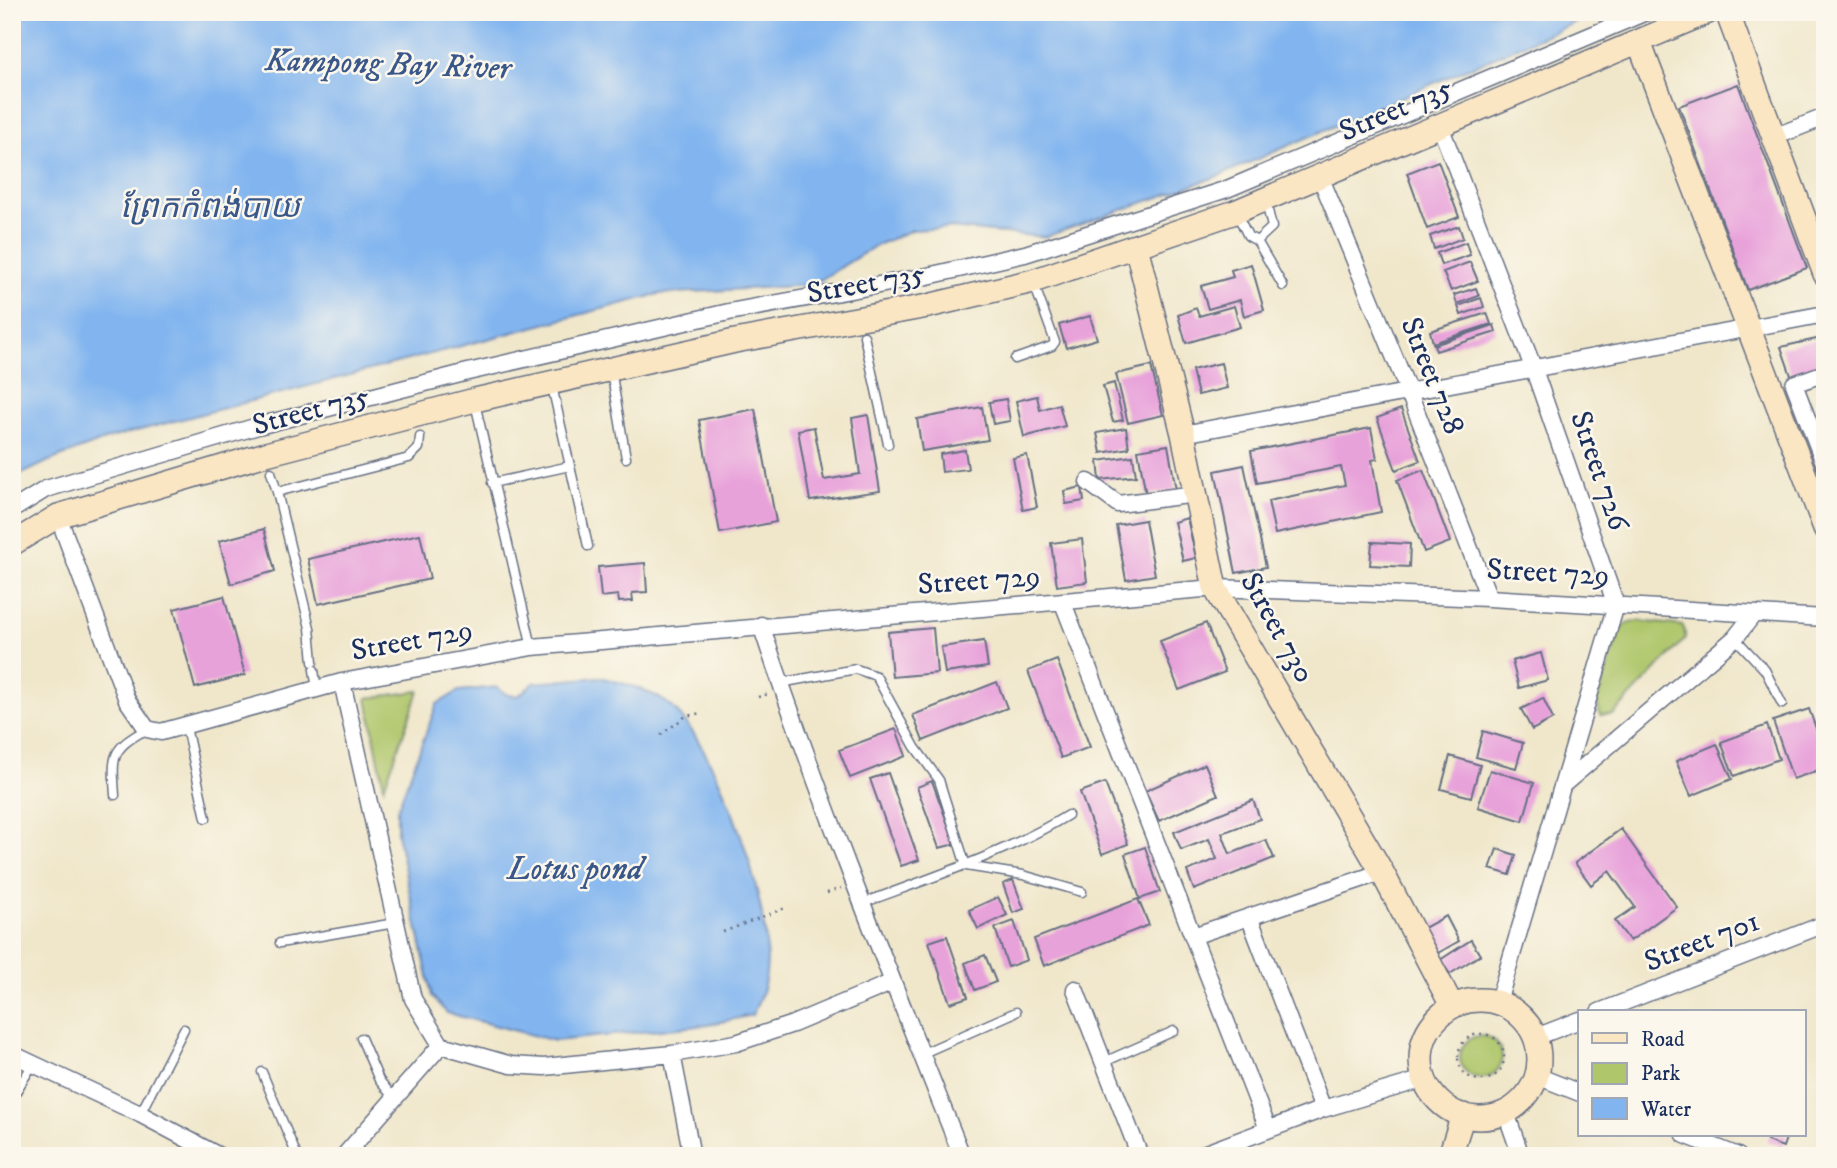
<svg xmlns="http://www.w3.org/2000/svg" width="1837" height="1168" viewBox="0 0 1837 1168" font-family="'IM FELL DW Pica','Noto Sans Khmer',serif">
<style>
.green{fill:#afc66a;stroke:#657a64;stroke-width:2}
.water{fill:#82b5ef;stroke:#4e72a6;stroke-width:2}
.building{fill:#e8a2da}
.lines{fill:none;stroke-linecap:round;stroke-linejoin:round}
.lane-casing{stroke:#666f84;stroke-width:11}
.street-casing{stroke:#666f84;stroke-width:19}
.secondary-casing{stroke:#666f84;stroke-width:26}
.path{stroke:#666f84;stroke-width:2.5;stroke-dasharray:2 5;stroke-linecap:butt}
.lane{stroke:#fff;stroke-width:8}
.street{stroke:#fff;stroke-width:16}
.secondary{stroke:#fbe6c4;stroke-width:23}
.labels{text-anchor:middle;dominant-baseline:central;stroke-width:5;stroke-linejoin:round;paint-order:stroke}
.street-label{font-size:30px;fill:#1b2f5e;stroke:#fbf7ec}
.water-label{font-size:32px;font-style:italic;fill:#3a578a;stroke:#fbf7ec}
</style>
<rect width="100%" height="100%" fill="#fbf7ec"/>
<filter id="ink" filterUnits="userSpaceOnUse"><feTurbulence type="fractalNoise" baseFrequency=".0143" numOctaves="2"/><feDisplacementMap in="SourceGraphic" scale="14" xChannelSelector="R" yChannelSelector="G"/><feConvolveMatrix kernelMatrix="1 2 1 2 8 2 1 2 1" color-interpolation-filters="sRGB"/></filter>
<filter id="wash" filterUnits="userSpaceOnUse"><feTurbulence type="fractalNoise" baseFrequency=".00686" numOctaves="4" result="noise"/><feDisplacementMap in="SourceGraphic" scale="28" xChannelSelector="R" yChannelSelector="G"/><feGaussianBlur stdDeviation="1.57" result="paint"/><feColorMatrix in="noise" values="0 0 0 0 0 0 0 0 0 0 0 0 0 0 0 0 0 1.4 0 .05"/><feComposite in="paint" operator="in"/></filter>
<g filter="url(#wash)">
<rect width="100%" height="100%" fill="#f0e7cb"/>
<!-- green -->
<path class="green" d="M1639,621L1683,626L1686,638L1613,715H1600L1597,701L1620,630L1628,623Z
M419,691L384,787L367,698Z
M1460 1057a21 21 0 1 1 42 0a21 21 0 1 1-42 0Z"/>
<!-- water -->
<path class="water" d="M12,12H1599L1216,177L1045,237L951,228L912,230L877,245L812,285L659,294L110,438L49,461L12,479Z
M599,677C627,684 661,692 680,715C723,766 766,892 767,959C767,979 762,997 752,1015L707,1025L555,1041L447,1013L432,996L397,834V810L437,704L459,691L497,687L508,695L518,696L534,683Z"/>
<g id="blocks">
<!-- building -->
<path class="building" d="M1738,84L1807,268L1748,290L1679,106Z
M1438,161L1459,217L1427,229L1407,173Z
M1459,226L1463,238L1434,249L1430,236Z
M1466,242L1470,255L1441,265L1437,253Z
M1470,262L1478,281L1451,291L1443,272Z
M1251,264L1264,310L1244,316L1240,300L1208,309L1201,286L1233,277L1231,270Z
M1476,288L1479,296L1457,304L1454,295Z
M1481,298L1484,307L1461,315L1458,306Z
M1234,306L1240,327L1186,343L1178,315L1196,308L1199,316Z
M1487,313L1491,324L1433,343L1430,331Z
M1090,316L1097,339L1066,348L1059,325Z
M1494,325L1496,332L1436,351L1434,345Z
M1825,337V373L1794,384L1781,347Z
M1221,363L1227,388L1198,395L1192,370Z
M1151,366L1163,415L1128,423L1116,374Z
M1114,383L1123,420L1113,422L1103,386Z
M1037,396L1040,410L1059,404L1065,426L1024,437L1016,401Z
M1006,399L1010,421L993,424L989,402Z
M982,407L988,440L922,451L917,419Z
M755,409L776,522L720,533L699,420Z
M1401,409L1420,461L1396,470L1377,418Z
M868,415L880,491L810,501L798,430L814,427L824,480L860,474L852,418Z
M1126,428L1129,448L1101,453L1097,433Z
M1371,428L1377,459L1372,460L1381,512L1275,534L1268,501L1345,485L1341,467L1257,483L1251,451Z
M1168,445L1176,490L1146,495L1138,450Z
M965,450L968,469L942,472L940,454Z
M1027,455L1037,507L1023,510L1013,458Z
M1133,456L1136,476L1100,480L1098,461Z
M1244,465L1266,567L1236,573L1215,471Z
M1423,470L1450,542L1424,552L1397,480Z
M1082,487L1084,501L1066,504L1064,491Z
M1187,518L1196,558L1183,561L1174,522Z
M1145,520L1155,575L1126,580L1116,525Z
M264,529L275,571L231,584L219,541Z
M420,534L430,579L318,604L308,559Z
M1082,539L1087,582L1057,586L1051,543Z
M1372,542L1410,544L1409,567L1370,565Z
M645,563L647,592L632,593L633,601L619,602L618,595L601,597L598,567Z
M224,596L245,675L195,688L174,609Z
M1206,623L1225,672L1179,690L1160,641Z
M933,628L937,673L892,677L888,632Z
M984,641L988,667L945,673L941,647Z
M1541,653L1548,680L1519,688L1512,661Z
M1057,660L1090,747L1061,758L1028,671Z
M997,682L1007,708L923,741L913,715Z
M1543,698L1553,719L1532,730L1521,709Z
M1809,709L1825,754V768L1793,779L1773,721Z
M1767,725L1779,759L1734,776L1721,742Z
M896,729L906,756L850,778L839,750Z
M1483,731L1523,743L1516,768L1476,757Z
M1717,744L1732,779L1691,796L1676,761Z
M1450,756L1480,765L1471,797L1441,789Z
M1205,764L1218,795L1159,821L1145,791Z
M1490,770L1534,783L1523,821L1478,807Z
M888,773L919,860L901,866L870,779Z
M932,781L955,844L939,848L917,787Z
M1105,783L1128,844L1102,854L1080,792Z
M1253,800L1260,819L1222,833L1230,854L1266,840L1274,858L1194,890L1187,871L1217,859L1209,839L1181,850L1174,832Z
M1621,829L1677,907L1630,941L1615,921L1635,907L1609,871L1591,885L1575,863Z
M1145,847L1160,892L1140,899L1125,854Z
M1497,849L1516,855L1510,875L1490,869Z
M1013,880L1024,909L1013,913L1003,884Z
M998,897L1007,915L978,929L969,910Z
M1138,899L1149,925L1044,966L1034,939Z
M1446,916L1459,941L1438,953L1424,928Z
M1014,921L1027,960L1008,967L995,928Z
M947,936L968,997L950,1003L929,942Z
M1471,940L1480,955L1450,974L1440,960Z
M985,955L996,982L975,990L965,963Z
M1770,1135H1787L1783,1147L1767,1141Z"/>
</g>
</g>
<g filter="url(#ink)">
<use href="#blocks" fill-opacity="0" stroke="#666f84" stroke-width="2"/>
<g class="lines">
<!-- lane casing -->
<g class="lane-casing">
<path id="lane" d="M1237,214L1248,236L1257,241L1272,227L1266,202
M1257,241L1283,286
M864,336L888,444
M1015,359L1052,346L1055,342L1034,284
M611,370L626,458
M552,386L588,546
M475,403L532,647
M271,472L277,492L409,458L419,448L420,437
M492,483L570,466
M277,492L310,628L313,662
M1735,638L1765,670L1782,704
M314,670L317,690
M780,683L856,669L876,676L915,747L939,780L966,866L1023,875L1082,892
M186,727L206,818
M115,795C112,755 111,749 147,729
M863,903C933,877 1004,854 1068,815
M280,943L395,923
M361,1038L379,1080L393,1097
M921,1054L1016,1012
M1104,1062L1174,1031
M262,1072L297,1156
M12,1098L33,1064
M140,1114L184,1029"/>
</g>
<!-- street casing -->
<g class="street-casing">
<path id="street" d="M1440,126L1533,367L1616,605L1498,1002
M1771,138L1825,117
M1320,176L1408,390L1489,598
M1825,373L1794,384L1825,465
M1183,434L1825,314
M1088,482L1118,504L1196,494
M12,510L46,489L258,426L468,372L729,312L923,277L1025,254L1227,189L1646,12
M58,516L127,700L147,729L161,732L342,682L532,647L1215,588L1489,598L1825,618
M1063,603L1268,1129
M761,625C821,805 892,980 962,1156
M342,682L413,999L441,1045
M1565,783L1735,638L1753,615
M1250,919L1323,1109
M1193,936L1382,872
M1075,989L1140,1156
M1599,1012L1825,924
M1536,1037L1580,1020
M12,1054L140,1114L219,1156
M672,1054L692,1156
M1537,1076L1580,1093
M1506,1113L1521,1156
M1685,1135L1738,1156
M344,1156L441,1045L511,1065L544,1067L672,1054L736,1043L793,1024L893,982
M1198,1156L1323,1109L1424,1079"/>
</g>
<!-- secondary casing -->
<g class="secondary-casing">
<path id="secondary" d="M1727,12L1825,274
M1639,42L1825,528
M1136,246L1183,434L1215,588L1382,872L1452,1006
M12,544L58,516L266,454L475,400L735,341L928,306L1033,281L1235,212L1708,12
M1421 1059a59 59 0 1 1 118 0a59 59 0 1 1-118 0Z
M1450,1156L1463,1115"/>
</g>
<!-- path -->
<path class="path" d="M758,697L769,694
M661,735L686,716L701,713
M827,893L841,888
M723,932L788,907
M1458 1057a23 23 0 1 1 46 0a23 23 0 1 1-46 0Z"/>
<!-- lane -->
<use href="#lane" class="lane"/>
<!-- street -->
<use href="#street" class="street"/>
<!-- secondary -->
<use href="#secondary" class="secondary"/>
</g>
</g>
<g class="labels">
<!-- street labels -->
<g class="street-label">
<text transform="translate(1396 110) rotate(-23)">Street 735</text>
<text transform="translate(866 284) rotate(-10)">Street 735</text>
<text transform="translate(1432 376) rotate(68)">Street 728</text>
<text transform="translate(311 411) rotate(-15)">Street 735</text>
<text transform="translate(1599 471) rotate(71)">Street 726</text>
<text transform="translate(1548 573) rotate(3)">Street 729</text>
<text transform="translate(979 581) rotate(-4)">Street 729</text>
<text transform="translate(1277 628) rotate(61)">Street 730</text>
<text transform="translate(412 641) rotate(-10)">Street 729</text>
<text transform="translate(1702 942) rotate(-21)">Street 701</text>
</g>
<!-- water labels -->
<g class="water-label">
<text transform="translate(388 65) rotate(2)">Kampong Bay River</text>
<text x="210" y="208">ព្រែកកំពង់បាយ</text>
<text x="575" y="870">Lotus pond</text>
</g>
</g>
<!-- margin -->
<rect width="1837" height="1168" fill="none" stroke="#fbf7ec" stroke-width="42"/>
<!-- legend -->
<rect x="1578" y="1010" width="228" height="126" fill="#fbf7ec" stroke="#a1a7b3" stroke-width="2"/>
<rect x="1592" y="1033" width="35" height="10" fill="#fbe6c4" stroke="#a1a7b3" stroke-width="2"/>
<text x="1641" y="1046" font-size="21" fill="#1b2f5e">Road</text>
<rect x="1592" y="1063" width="35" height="21" fill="#afc66a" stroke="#a1a7b3" stroke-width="2"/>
<text x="1641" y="1080" font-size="21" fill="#1b2f5e">Park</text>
<rect x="1592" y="1098" width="35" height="21" fill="#82b5ef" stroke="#a1a7b3" stroke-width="2"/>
<text x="1641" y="1116" font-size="21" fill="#1b2f5e">Water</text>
</svg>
